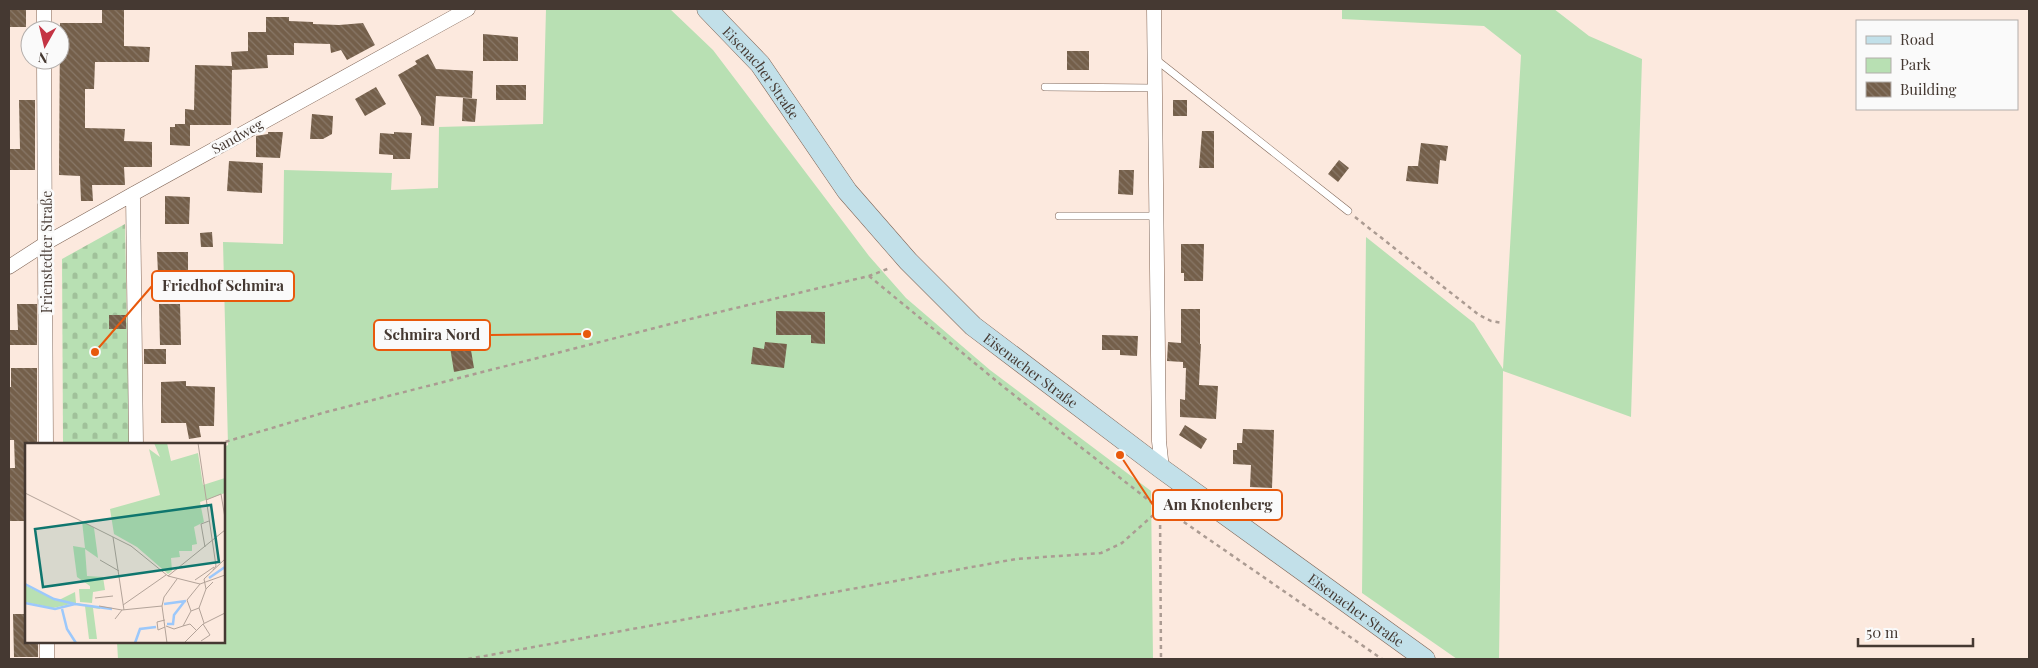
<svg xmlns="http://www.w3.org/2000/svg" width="2038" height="668" viewBox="0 0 2038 668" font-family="'Playfair Display',serif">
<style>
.green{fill:#b8e0b3}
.cemetery{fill:url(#cemetery-stones)}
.building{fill:url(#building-back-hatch)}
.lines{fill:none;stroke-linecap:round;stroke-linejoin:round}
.service-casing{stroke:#7f6455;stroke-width:8}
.minor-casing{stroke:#7f6455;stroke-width:15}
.secondary-casing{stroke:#7f6455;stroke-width:21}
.path{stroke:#ab9b92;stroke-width:2.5;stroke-dasharray:4 4;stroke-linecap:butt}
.service{stroke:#fff;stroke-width:7}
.minor{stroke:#fff;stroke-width:14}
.secondary{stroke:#c2e0e9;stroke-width:20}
.labels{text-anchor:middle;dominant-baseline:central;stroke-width:5;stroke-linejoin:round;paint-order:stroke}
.street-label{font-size:14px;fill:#453932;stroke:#fafafa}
.inset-river{fill:none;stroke:#9cc8fb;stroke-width:2.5}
.inset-road{fill:none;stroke:#b3a399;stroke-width:1}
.view{fill:#0f766e;fill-opacity:0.15;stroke:#0f766e;stroke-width:2.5}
.inset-edge{fill:none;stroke:#453932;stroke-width:2.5}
.leader{fill:none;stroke:#e8590c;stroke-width:2}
.callout-dot{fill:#e8590c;stroke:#fafafa;stroke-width:2}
.callout{fill:#fafafa;stroke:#e8590c;stroke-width:2}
.callout-label{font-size:15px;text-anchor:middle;font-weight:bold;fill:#453932}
</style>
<defs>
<pattern id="cemetery-stones" width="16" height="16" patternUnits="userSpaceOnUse" patternTransform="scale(1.25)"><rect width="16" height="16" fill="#b8e0b3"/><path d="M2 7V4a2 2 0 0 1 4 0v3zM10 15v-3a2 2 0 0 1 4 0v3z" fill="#a0c19a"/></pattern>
<pattern id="building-back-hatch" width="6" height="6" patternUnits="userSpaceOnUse" patternTransform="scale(1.25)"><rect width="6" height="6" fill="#745f4a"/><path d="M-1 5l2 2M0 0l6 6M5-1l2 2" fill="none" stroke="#897868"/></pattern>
</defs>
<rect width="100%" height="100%" fill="#fce9de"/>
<!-- green -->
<path class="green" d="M546,9H670L713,50L869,256L906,298L990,370L1151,491L1153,659H118L117,642H224V447L228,445L223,242L283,244L284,170L392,173L391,190L438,188L439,127L543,124Z
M1342,9H1554L1589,36L1642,59L1631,417L1503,371L1499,659H1457L1362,593L1366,237L1474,323L1503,369L1521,55L1484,26L1342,19Z"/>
<!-- cemetery -->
<path class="cemetery" d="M125,224L129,444H63L62,259Z"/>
<!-- building -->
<path class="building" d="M9,9H26V27H9Z
M102,9H124V46L150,47L149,62H95L94,89H85V128L125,129L124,141L152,142V167H124L125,185H92L93,201H81L80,176L59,175L60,23H102Z
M266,17H289V21L313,22V24L339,25L363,23L375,45L347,60L341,50L331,53L330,44L294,43V55H267L268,68L232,70L231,125H190V146L170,145V127H175V124H185V109L194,110L195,65L232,66L231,52L248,51V32H266Z
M483,34L518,37V61H483Z
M1067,51H1089V70H1067Z
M428,54L436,69L473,71L472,98L436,96L434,126L421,125V117L398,75L417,64L415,61Z
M496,85H526V100H496Z
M376,87L386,104L365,116L355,99Z
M463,98L477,99L475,122L462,121Z
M19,100H35V170H9V149H20Z
M1173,100H1187V116H1173Z
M312,114L333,116L332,134L323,139H310Z
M1202,131H1214V168H1199Z
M268,132H283L280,158L256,157V136L268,134Z
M394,132L412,133L410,159H393V155L379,154L380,133L394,134Z
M1421,143L1448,146L1446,161L1440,160L1438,184L1406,181L1408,166H1418Z
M1339,160L1349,168L1338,182L1328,174Z
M229,161L263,163L262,193L227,191Z
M1119,170H1134L1133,195L1118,194Z
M165,196L190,197L189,224H165Z
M212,232L213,247H201L200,233Z
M1181,244H1204L1203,281H1184V273H1181Z
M157,252H188V273H158Z
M17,304H37V345H9V330H18Z
M159,304H180L181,345H160Z
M1181,309H1200V344H1201L1199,385L1218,386L1216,419L1180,417V399L1185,400L1186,368H1183V362L1167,361L1168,342L1181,343Z
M776,311L825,312V344L811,343V335H776Z
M109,315H126V329H109Z
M1102,335L1138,336L1137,356L1120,355V350H1102Z
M765,342L787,344L784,368L751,364L753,347L764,349Z
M470,344L474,368L454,372L450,347Z
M144,349H166V364H144Z
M11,368H37V444H26V521H9V468H15L14,440H10L9,387H11Z
M186,381V386L215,387L214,426H199L201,437L189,439L186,423H161V382Z
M1185,425L1207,439L1201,449L1179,435Z
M1243,429L1274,430L1272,488L1250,487L1251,465L1233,464V450H1237V443H1242Z
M13,614H26V642H38V657H14Z"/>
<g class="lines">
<!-- service casing -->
<g class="service-casing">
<path id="service" d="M1154,58L1348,211
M1045,87L1155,88
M1059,216H1155"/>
</g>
<!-- minor casing -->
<g class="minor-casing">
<path id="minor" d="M44,9V30
M1154,9C1155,153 1157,297 1159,441L1162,469
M44,60L46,444
M133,194L136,444
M9,267L46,243L133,194L468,9
M47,642V659"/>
</g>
<!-- secondary casing -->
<g class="secondary-casing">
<g id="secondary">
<path id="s1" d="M707,9L760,64L847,191L908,261L973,326L1162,469L1425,659"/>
</g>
</g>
<!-- path -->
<path class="path" d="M1355,217L1479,315L1491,321L1503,323
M869,276L1005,388L1160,509L1178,518L1382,659
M218,444L326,412L686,320L869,276L890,268
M1160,509L1161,659
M468,659L1016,559L1101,553L1122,543L1160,509L1161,490"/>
<!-- service -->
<use href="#service" class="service"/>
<!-- minor -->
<use href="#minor" class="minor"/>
<!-- secondary -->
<use href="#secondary" class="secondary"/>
</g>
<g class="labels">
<!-- street labels -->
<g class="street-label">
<text stroke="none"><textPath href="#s1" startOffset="84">Eisenacher Straße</textPath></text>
<text transform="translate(237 136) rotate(-29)">Sandweg</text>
<text transform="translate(46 252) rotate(-90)">Frienstedter Straße</text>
<text stroke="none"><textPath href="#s1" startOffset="488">Eisenacher Straße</textPath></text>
<text stroke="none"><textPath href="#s1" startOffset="892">Eisenacher Straße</textPath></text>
</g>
</g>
<!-- overview -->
<g transform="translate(25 443)">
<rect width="200" height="200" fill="#fce9de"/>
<path d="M129,0H142L146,18L173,10L178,42L200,35V50L175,59L179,79L169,84L172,101L167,102V108H154L155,114L146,115L147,128L143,131L112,104L89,91L85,66L135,52L124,6L135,14ZM57,78L69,85L73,115L60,106L62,133L78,134L80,147L68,149L67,160L55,159L54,146H65V143L52,134L48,103L60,105ZM0,142L32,158L50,149L51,160L75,164V166L68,165L72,196H64L60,163L46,161L28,165L0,159Z" fill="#b8e0b3"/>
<path class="inset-river" d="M184,135L200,124M0,141L29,156L50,161M0,160L30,166L50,161L87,166M139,161L161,158M37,166L42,186L51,200M142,181H148L149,172L159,159M110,200L115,186L131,184"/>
<path class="inset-road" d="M173,0L191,123L188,127M0,50L106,103L143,133L175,141L200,132M181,57L196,51L200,75M88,94L99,167M180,104L176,81L184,78M75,117L94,128M143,133L200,87M170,137L189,124M181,146L179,136L200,116M70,155L88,153M98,162L141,132M74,163L97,167M174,165L179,180M166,168L162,157L175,141M90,176L97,167L137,163M141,183L149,186L158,183L166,168L174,165L181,146L188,139M158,183L165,181L171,187M140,184L133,187L132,179L140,177M176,198L185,192L178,181M142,200L137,163L139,154L152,136M159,200L178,181L200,170"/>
<path class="view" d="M186,62L194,119L18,144L10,86Z"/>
<rect width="200" height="200" class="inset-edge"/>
</g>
<!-- callouts -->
<path class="leader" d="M95 352L152 286M587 334L490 335M1120 455L1153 505"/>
<g class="callout-dot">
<circle cx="95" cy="352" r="5"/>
<circle cx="587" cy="334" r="5"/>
<circle cx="1120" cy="455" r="5"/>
</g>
<g class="callout">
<rect x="152" y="271" width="142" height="30" rx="5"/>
<rect x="374" y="320" width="116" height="30" rx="5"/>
<rect x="1153" y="490" width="129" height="30" rx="5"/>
</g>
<g class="callout-label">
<text x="223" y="291">Friedhof Schmira</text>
<text x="432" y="340">Schmira Nord</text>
<text x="1218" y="510">Am Knotenberg</text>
</g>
<!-- border -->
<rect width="2038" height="668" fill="none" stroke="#453932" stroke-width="20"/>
<!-- legend -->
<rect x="1856" y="20" width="162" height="90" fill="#fafafa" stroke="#b2adaa"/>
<rect x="1866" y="36" width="25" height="8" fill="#c2e0e9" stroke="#b2adaa"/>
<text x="1900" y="45" font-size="15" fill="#453932">Road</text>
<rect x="1866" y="58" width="25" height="15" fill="#b8e0b3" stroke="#b2adaa"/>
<text x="1900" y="70" font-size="15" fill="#453932">Park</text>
<rect x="1866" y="82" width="25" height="15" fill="url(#building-back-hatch)" stroke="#b2adaa"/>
<text x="1900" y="95" font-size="15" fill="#453932">Building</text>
<!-- north arrow -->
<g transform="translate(45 45) rotate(188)"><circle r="24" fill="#fafafa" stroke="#b2adaa"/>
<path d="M0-4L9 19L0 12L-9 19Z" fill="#c43444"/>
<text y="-8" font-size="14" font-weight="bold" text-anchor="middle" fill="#453932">N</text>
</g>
<!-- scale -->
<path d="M1858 638v8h115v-8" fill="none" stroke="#453932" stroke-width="2.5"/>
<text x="1866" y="638" font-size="15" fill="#453932" stroke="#fafafa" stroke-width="4" paint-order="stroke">50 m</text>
</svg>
